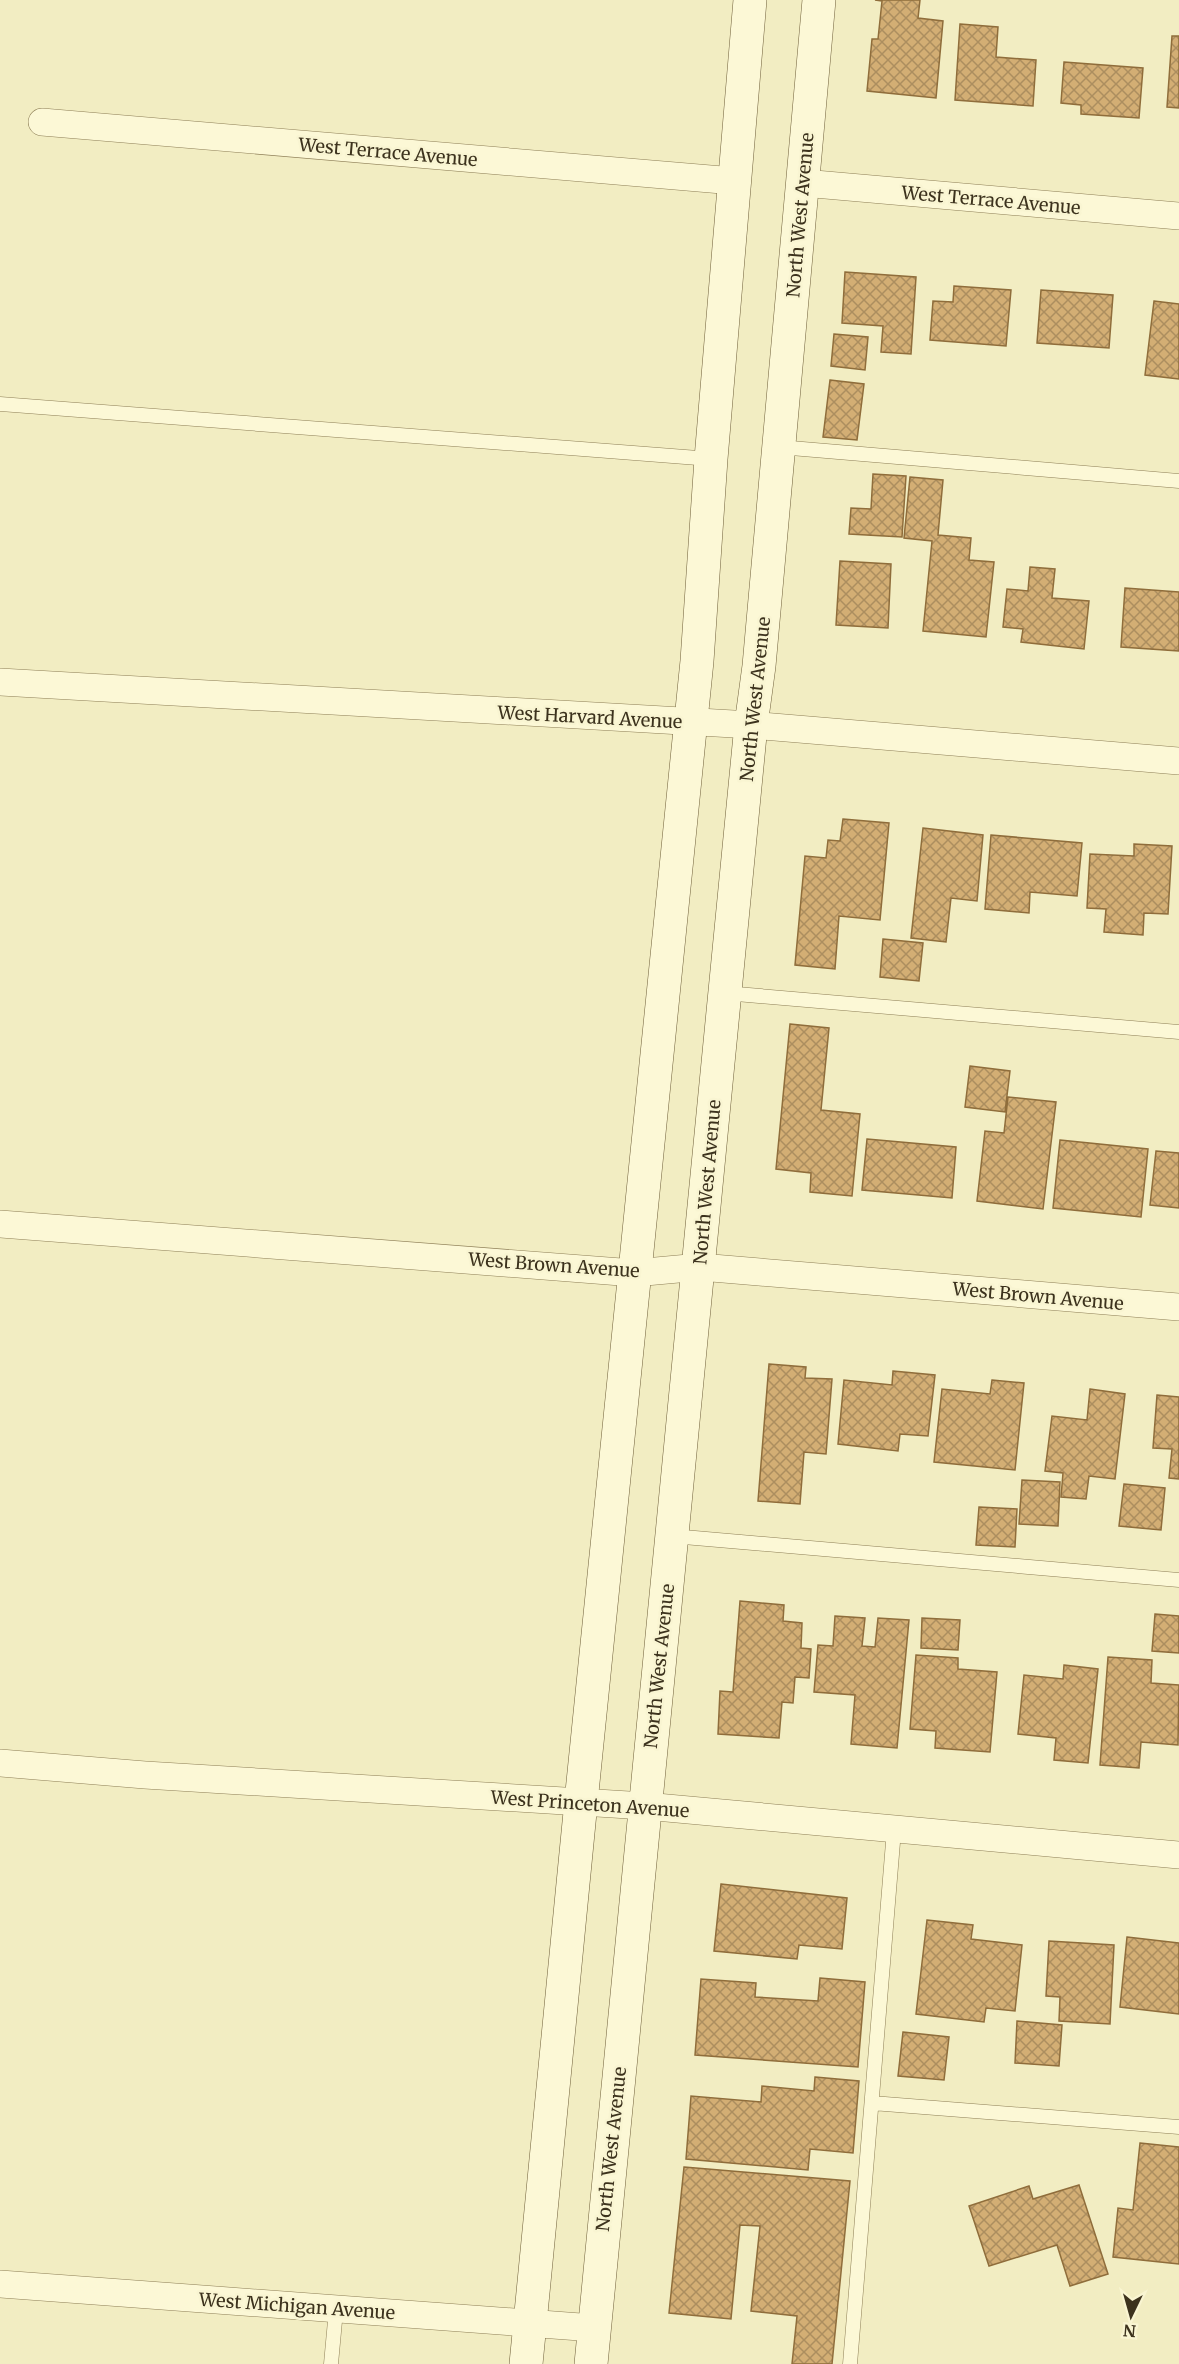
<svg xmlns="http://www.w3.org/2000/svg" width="1179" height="2364" viewBox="0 0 1179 2364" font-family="Merriweather,serif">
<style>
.building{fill:url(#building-cross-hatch);stroke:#8f6d3b;stroke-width:1.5}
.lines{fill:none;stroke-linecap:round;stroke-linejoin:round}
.lane-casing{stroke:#8e7f57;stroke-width:15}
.street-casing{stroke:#8e7f57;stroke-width:28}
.secondary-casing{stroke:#6f5f3a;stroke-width:34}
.lane{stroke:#fcf8d6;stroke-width:14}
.street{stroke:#fcf8d6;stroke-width:27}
.secondary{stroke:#fcf8d6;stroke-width:33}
.labels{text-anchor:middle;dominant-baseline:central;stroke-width:5;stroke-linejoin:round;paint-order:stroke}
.street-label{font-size:18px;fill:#3c321d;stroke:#f9f5d2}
</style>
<defs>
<pattern id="building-cross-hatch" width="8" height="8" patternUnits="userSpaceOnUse" patternTransform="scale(1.5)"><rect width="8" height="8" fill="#d3ae74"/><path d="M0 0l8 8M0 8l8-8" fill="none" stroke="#ac8e5f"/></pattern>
</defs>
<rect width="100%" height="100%" fill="#f2edc2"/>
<!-- building -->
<path class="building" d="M875,0H920L918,18L943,21L936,98L867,91L872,39H878L882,1Z
M960,24L998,27L996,57L1036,60L1033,106L955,100Z
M1172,36H1179V108L1167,107Z
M1064,62L1143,68L1139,118L1081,114V105L1061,103Z
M845,272L916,277L911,354L881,352L883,326L842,323Z
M954,286L1011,290L1006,346L930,340L933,301L953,302Z
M1041,290L1113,295L1109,348L1037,343Z
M1154,301L1179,304V379L1145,375Z
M834,334L868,337L865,370L831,366Z
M830,380L864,384L857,440L823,437Z
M873,474L906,476L902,537L849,534L851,508L871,509Z
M910,477L943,480L938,535L971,538L969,560L994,562L986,637L923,631L932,541L904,538Z
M840,561L891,564L888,628L836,625Z
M1030,567L1055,569L1052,598L1089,601L1084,649L1021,642L1023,629L1003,627L1007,589L1028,591Z
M1125,588L1179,592V651L1121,647Z
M843,819L889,823L880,920L839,916L835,969L795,965L805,856L826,858L828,840L840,841Z
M923,828L983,835L977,901L951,898L946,942L911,938Z
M991,835L1082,843L1077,896L1030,892L1029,913L985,909Z
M1134,844L1172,846L1168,914L1144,913L1143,935L1104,932L1106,909L1087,908L1090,854L1134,856Z
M883,939L923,943L919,981L880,977Z
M790,1024L829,1028L821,1110L860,1114L852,1196L810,1192L811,1173L776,1169Z
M970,1066L1010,1071L1005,1112L965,1107Z
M1008,1097L1056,1102L1043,1209L977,1201L985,1131L1004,1133Z
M867,1139L956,1147L952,1198L862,1190Z
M1060,1140L1148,1149L1141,1217L1053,1208Z
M1156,1151L1179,1153V1208L1150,1205Z
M769,1364L806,1367L805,1378L832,1379L826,1454L804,1452L800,1504L758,1501Z
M893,1371L935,1375L928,1436L900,1434L898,1451L838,1444L844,1380L892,1385Z
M992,1380L1024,1383L1015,1470L934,1462L942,1389L990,1394Z
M1090,1389L1125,1394L1115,1479L1089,1476L1086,1499L1061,1497L1063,1473L1045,1471L1052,1416L1087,1420Z
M1157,1395L1179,1397V1479L1169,1478L1172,1449L1153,1448Z
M1022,1480L1060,1482L1058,1526L1019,1524Z
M1124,1484L1165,1488L1161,1530L1119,1526Z
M979,1507L1017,1509L1015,1547L976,1545Z
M740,1601L784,1605L783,1621L802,1623L801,1648L811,1649L809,1678L795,1677L793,1703L782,1702L779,1738L718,1734L720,1691L733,1692Z
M1155,1614L1179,1616V1653L1152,1651Z
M835,1616L865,1618L862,1646L875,1647L878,1618L909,1620L897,1748L851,1744L855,1695L814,1692L818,1645L833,1646Z
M922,1618L960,1620L958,1650L921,1648Z
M916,1655L958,1658V1669L997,1672L990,1752L935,1748L936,1731L910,1729Z
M1108,1657L1152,1660L1151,1683L1179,1685L1178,1745L1141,1742L1139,1768L1100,1765Z
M1064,1665L1098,1669L1088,1763L1054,1760L1056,1738L1018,1734L1024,1675L1063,1679Z
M721,1884L847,1898L842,1949L799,1945L797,1959L714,1951Z
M927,1920L973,1925L971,1939L1022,1945L1015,2011L986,2008L984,2022L916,2014Z
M1127,1937L1179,1943V2014L1120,2007Z
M1049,1941L1114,1945L1110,2024L1059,2021L1060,1997L1046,1996Z
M820,1978L865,1982L858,2067L695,2055L701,1979L756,1983L755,1997L818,2001Z
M1017,2021L1062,2025L1059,2066L1015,2063Z
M903,2032L949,2037L944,2080L898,2076Z
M815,2077L859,2081L853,2153L810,2149L808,2170L686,2159L691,2096L761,2102L762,2086L814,2091Z
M1140,2143L1179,2147V2264L1113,2257L1118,2208L1133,2210Z
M684,2167L850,2181L832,2364H792L797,2316L751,2311L760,2226L740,2225L731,2319L669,2313Z
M1079,2185L1108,2274L1070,2286L1057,2245L989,2266L969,2206L1029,2186L1033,2199Z"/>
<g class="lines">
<!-- lane casing -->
<g class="lane-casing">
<path id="lane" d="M0,404L711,459
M779,447L1179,481
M725,993L1179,1032
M672,1536L1179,1580
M872,2103L1179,2127
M331,2364L336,2310
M850,2364L894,1830"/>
</g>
<!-- street casing -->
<g class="street-casing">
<path id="street" d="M42,122L734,181
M803,183L1179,216
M0,682L751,725L1179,761
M0,1224L634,1273L700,1267L1179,1307
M0,1763L145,1775L645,1806L1179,1855
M0,2284L594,2328"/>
</g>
<!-- secondary casing -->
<g class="secondary-casing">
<path id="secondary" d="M526,2364L581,1802L697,661L711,459L750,0
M591,2364L751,725L759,666L819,0"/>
</g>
<!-- lane -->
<use href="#lane" class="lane"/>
<!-- street -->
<use href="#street" class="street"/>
<!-- secondary -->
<use href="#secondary" class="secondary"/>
</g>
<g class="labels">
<!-- street labels -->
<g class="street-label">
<text transform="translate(388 152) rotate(5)">West Terrace Avenue</text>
<text transform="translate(991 200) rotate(5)">West Terrace Avenue</text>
<text transform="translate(800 215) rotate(-85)">North West Avenue</text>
<text transform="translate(755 699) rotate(-84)">North West Avenue</text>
<text transform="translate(590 717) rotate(3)">West Harvard Avenue</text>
<text transform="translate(707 1182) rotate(-85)">North West Avenue</text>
<text transform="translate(554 1265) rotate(4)">West Brown Avenue</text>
<text transform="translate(1038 1296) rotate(5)">West Brown Avenue</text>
<text transform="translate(659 1666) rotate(-84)">North West Avenue</text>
<text transform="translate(590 1804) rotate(4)">West Princeton Avenue</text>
<text transform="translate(611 2149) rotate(-84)">North West Avenue</text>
<text transform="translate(297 2306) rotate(4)">West Michigan Avenue</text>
</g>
</g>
<!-- north arrow -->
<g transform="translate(1131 2316) rotate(185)" stroke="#f9f5d2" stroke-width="4.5" paint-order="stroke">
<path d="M0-4.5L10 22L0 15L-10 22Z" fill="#3c321d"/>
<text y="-9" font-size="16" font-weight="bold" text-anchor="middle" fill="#3c321d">N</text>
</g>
</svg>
